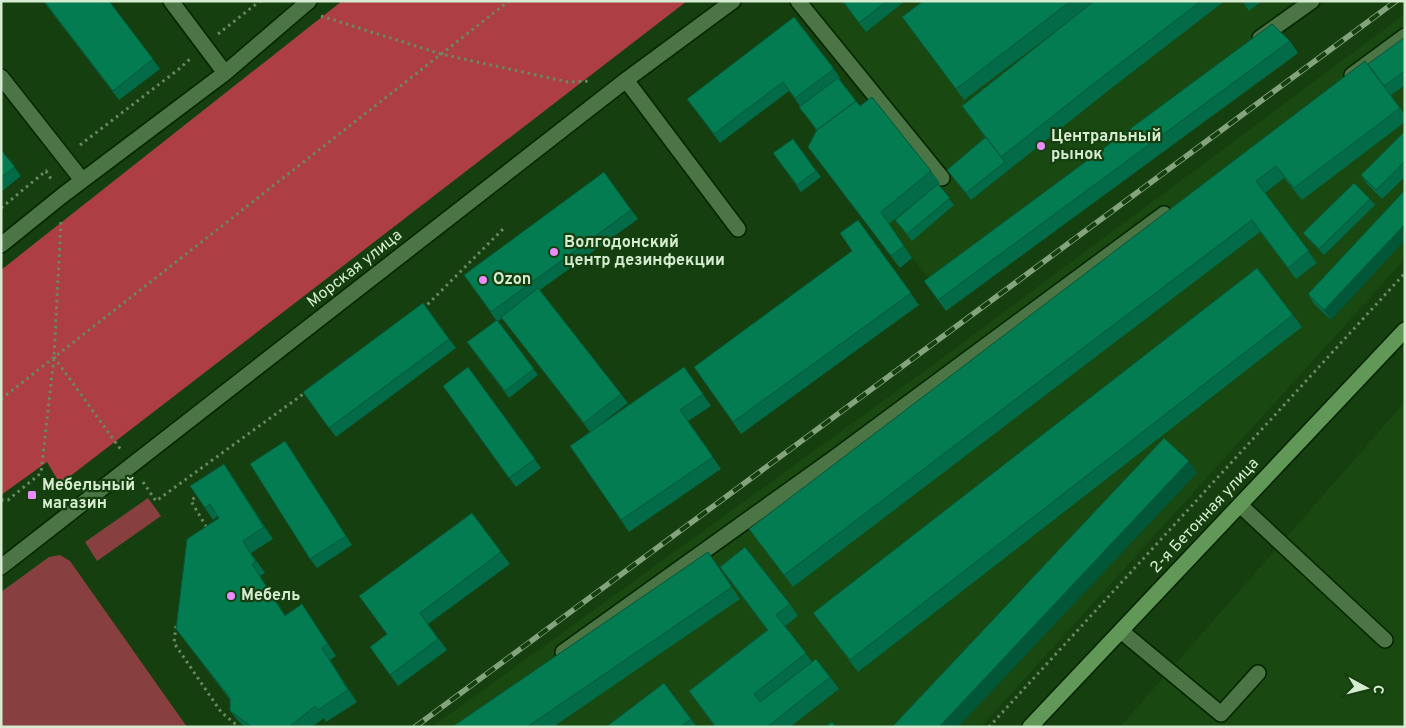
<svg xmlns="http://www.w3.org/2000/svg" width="1406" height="728" viewBox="0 0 1406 728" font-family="Overpass,sans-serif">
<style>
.built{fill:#194811}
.green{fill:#883f40}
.forest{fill:#ad3f44}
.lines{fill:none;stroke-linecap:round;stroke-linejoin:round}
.minor-casing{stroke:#042301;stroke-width:18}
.major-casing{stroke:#042301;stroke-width:18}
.path{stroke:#688962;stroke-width:3;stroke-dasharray:2.5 4;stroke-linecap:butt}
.minor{stroke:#4b7544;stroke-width:15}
.major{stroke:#619858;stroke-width:15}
.rail-casing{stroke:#85a37f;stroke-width:5.5}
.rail{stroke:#163f0f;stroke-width:4;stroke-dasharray:11;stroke-linecap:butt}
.wall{fill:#036b47}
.shaded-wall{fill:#035739}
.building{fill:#047c52;stroke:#035739}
.poi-dot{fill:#ea8dfc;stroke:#163f0f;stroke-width:2}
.labels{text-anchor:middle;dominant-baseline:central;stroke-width:4.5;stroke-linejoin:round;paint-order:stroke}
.poi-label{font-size:16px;font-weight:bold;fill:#d5ecd1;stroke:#163f0f;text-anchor:start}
.street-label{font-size:16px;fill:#d5ecd1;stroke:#163f0f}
</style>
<rect width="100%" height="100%" fill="#163f0f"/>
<!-- built -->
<path class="built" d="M801,1H1312L1273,29L1293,58L952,306L912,258L889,224L939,183Z
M1405,14V259L981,727H432L930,367Z
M1405,402V727H1120Z"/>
<!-- green -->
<path class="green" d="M148,498L161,516L97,561L85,542Z
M60,555L70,561L187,727H1V592L49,557Z"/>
<!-- forest -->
<path class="forest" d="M342,1H687L60,484L47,462L1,495V270Z"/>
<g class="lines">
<!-- minor casing -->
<g class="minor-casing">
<path id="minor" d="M171,1L225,73
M798,1L942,178
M1260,38L1312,1
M1352,75L1405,36
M1,77L82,180
M626,80L738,229
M1,245L63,195L225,73L309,1
M1240,505L1385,640
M1,567L626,80L733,1
M1121,631L1221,714L1258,673
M563,652L834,458L1164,214"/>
</g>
<!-- major casing -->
<g class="major-casing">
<path id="major" d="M1030,727L1405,330"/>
</g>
<!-- path -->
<path class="path" d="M321,16L441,54L568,82L591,81
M218,34L260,1
M80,145L179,69L191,58
M46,171L51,179
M1,208L47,170
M423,309L504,228
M54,357L121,450
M1,399L509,1
M143,482L156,501L306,392
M199,493L191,501L207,528
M1,500H8L41,473L54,357L61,221
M176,626L174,643L221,712L239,727
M989,727L1405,273"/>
<!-- minor -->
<use href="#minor" class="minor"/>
<!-- major -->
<use href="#major" class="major"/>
<!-- rail casing -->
<g class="rail-casing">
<path id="rail" d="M415,727L1396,1"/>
</g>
<!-- rail -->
<use href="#rail" class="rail"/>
</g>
<!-- wall -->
<path class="wall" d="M43,1H109L160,69L119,100Z
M842,1H905L866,32Z
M923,1H1221L1222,3L1109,90L971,200L947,170L985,137L962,106L1069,21L964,100L902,17Z
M1242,1H1262L1249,11Z
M1405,37V85L1391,95L1405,115V122L1302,200L1284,178L1265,193L1317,263L1296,279L1260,232L793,587L749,529L1374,74Z
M1290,41L1298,53L946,311L924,281Z
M834,69L840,78L839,79L860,106L931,171L940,183L938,184L954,205L912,241L895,220L918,200L889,224L912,258L900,268L808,147L816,130L800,106L789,91L720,143L687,99Z
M1405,131V177L1382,199L1367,184L1361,175Z
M793,139L821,177L801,192L773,153Z
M1,150L21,176L1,192Z
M604,172L638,219L540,290L628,403L599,425L684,367L711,406L688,421L721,469L629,532L570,446L590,432L502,318L498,321L538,375L509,398L472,349L496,320L464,275Z
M1405,190L1331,320L1314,304L1308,294Z
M1370,199L1375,205L1324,255L1308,239L1303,233Z
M858,220L919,305L741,434L694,367L852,251Z
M423,303L456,348L336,437L303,392Z
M1293,315L1302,327L858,672L813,613Z
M468,367L541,468L516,487L443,386Z
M291,451L352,545L317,568L310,559Z
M224,464L273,539L251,553L265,573L260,576L285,615L302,604L336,656L330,660L357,702L326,722L324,718L312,727H245L239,722L230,711V700L176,629L219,518L218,516L213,520L205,508Z
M501,552L510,564L428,624L447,650L398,686L370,647Z
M708,552L740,599L553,727H452Z
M720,567L790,604L798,616L785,626L812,662L830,677L839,689L790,727H715L689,691L767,630Z
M664,683L697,727H606Z"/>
<!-- shaded-wall -->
<path class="shaded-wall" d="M1405,224V240L1331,320L1324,310Z
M1189,461L1197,473L958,727H939Z
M224,464L232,476L273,539L264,527Z
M252,564L260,576L293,627L285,616Z
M322,648L330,660L357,702L348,690Z"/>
<!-- building -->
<path class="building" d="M44,1H109L153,59L113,91Z
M843,1H887L859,23Z
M923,1H1071L956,89L902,17Z
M1094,1H1201L1101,78L1001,157L962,106Z
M1242,1H1248L1244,4Z
M794,17L834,69L795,98L783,82L714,134L687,99Z
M1272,24L1290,41L938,300L924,281Z
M1405,37V71L1384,86L1368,64Z
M1365,61L1400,108L1294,188L1276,166L1256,181L1309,251L1288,268L1252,220L784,575L749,529Z
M838,78L856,101L817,130L799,107Z
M872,97L931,171L881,212L904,246L891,256L808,147L817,130L856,101L860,106Z
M1405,131V161L1376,190L1361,175Z
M986,137L1005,162L966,193L947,170Z
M793,139L816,171L797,185L773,153Z
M1,150L15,167L1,177Z
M604,172L631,210L491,312L464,275Z
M1354,183L1370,199L1319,249L1303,233Z
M938,184L950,198L907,234L895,220Z
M1405,190V224L1324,310L1308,294Z
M858,220L911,293L733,422L694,367L852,251L840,233Z
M1257,268L1293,315L850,660L813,613Z
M538,288L621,394L584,423L501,317Z
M423,303L449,339L329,428L303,392Z
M497,320L534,369L505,391L467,342Z
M468,367L535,459L509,478L443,386Z
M684,367L703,394L680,410L713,457L621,520L570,446Z
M1164,438L1189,461L939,727H892Z
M285,441L346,536L310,559L250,464Z
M224,464L264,527L243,541L256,562L252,564L285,616L302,604L328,644L322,648L348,690L318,710L315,706L289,727H252L230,711V698L176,629L187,539L219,518L210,504L205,508L190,486Z
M472,513L501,552L420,613L438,639L390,675L370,647L387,634L359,596Z
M745,547L790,604L776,615L806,653L754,694L760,702L816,659L830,677L767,727H716L689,691L768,630L720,567Z
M708,552L732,587L527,727H452Z
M664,683L691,719L680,727H606Z
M832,722L836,727H825Z"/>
<!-- markers -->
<g class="poi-dot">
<circle cx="1041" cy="146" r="5"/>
<circle cx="554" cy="252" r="5"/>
<circle cx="483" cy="280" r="5"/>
<rect x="27" y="490" width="10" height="10" rx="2.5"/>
<circle cx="231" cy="596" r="5"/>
</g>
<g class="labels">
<!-- poi labels -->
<g class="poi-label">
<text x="1051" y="137">Центральный<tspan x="1051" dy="18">рынок</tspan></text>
<text x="564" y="243">Волгодонский<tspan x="564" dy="18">центр дезинфекции</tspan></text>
<text x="493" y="280">Ozon</text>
<text x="42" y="486">Мебельный<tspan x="42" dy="18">магазин</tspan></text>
<text x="241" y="596">Мебель</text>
</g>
<!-- street labels -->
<g class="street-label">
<text transform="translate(355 269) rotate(-38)">Морская улица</text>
<text transform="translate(1205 516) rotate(-47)">2-я Бетонная улица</text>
</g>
</g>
<!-- border -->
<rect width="1406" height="728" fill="none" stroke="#d5ecd1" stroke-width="5"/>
<!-- north arrow -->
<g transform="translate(1366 688) rotate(97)" stroke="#163f0f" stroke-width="4" paint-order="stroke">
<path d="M0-4L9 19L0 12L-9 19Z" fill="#d5ecd1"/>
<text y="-8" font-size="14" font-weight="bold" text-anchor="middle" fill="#d5ecd1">С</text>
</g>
</svg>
